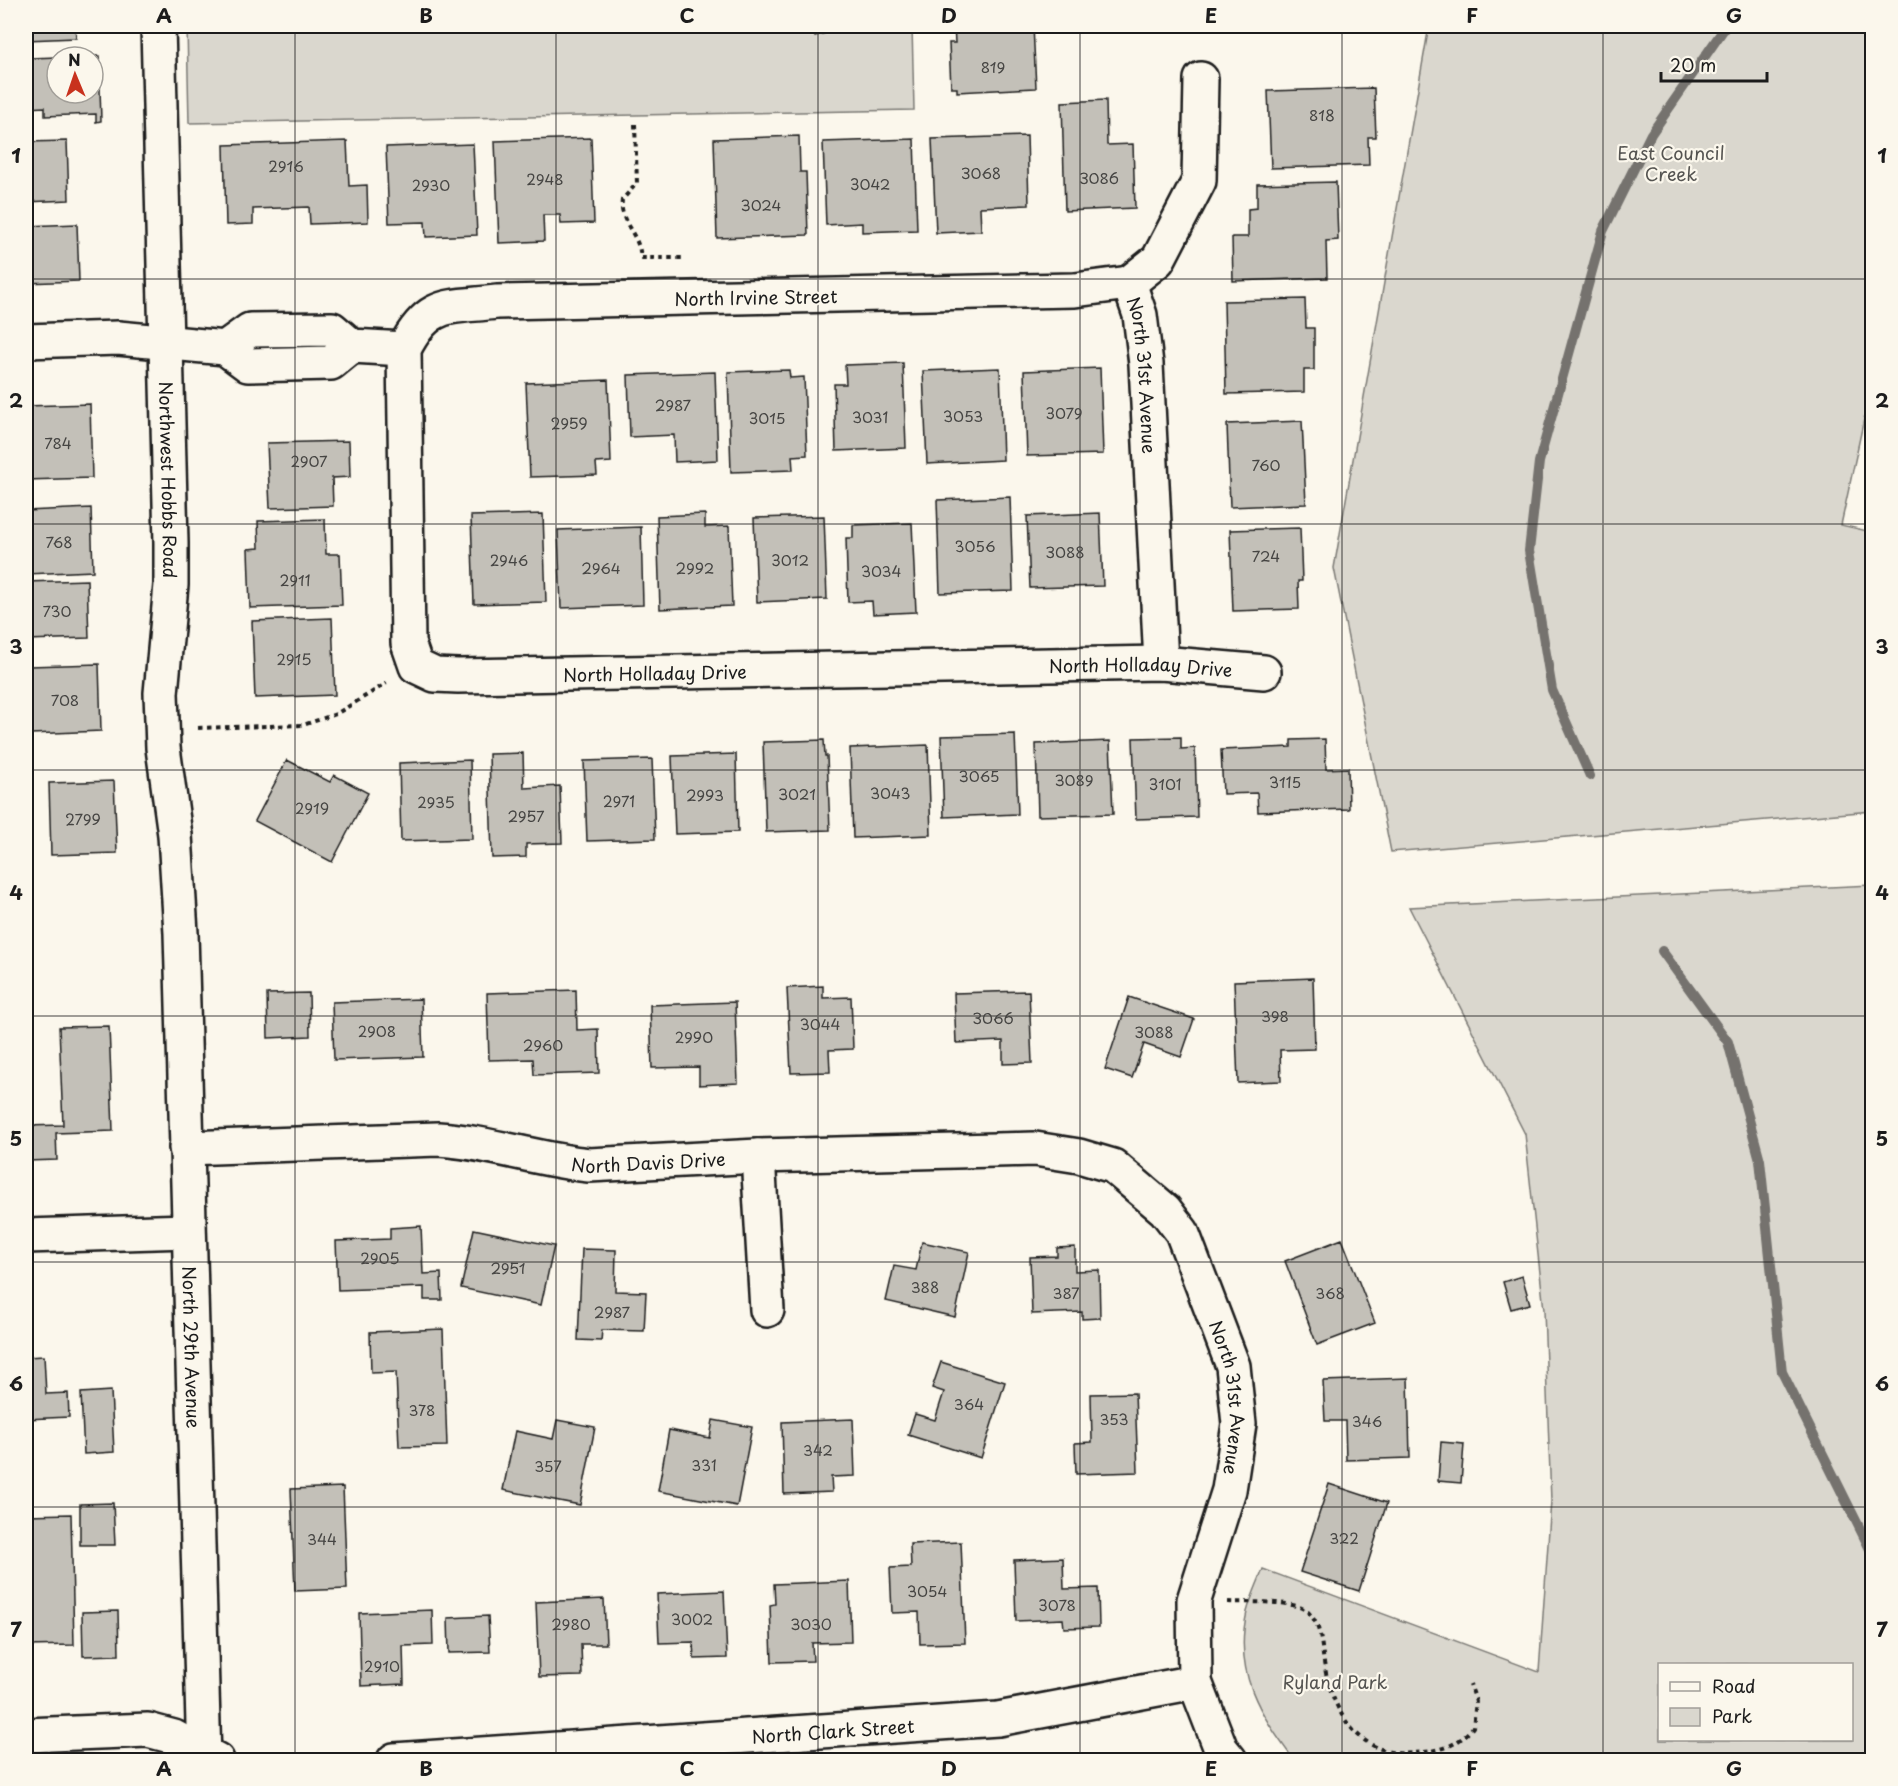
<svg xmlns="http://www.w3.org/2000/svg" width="1898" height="1786" viewBox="0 0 1898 1786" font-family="'Playpen Sans',sans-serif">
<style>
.green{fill:#dad7ce;stroke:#7b7a75;stroke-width:1.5;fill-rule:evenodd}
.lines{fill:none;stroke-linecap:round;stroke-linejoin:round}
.stream{stroke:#74726e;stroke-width:10}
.building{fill:#c3c0b8;stroke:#1c1c1c;stroke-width:1.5}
.street-casing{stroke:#1c1c1c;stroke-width:38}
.path{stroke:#1c1c1c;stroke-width:4;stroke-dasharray:4.5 4.5;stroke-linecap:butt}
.street{stroke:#fbf7ec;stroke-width:33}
.grid{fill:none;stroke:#1c1c1c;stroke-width:1.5;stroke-opacity:0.55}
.labels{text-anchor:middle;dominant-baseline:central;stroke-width:4.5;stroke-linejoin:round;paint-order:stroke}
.number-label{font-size:15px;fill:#464543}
.park-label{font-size:18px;fill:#555451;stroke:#fbf7ec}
.street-label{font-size:18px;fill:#1c1c1c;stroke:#fbf7ec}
.neatline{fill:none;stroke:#1c1c1c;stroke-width:2}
.grid-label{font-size:20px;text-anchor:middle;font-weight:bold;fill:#1c1c1c}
</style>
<rect width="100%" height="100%" fill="#fbf7ec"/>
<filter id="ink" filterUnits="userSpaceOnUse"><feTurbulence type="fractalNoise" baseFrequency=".0167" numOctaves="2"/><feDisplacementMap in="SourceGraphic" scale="12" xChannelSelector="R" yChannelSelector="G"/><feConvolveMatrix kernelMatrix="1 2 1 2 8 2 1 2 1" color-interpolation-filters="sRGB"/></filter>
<g filter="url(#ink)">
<!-- green -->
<path class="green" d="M187,26H912L914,110L189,123Z
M1429,26H1872V382L1841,525L1872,532V811L1391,852L1334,568Z
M1872,885V1760H1294C1260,1714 1233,1673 1247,1612C1251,1597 1258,1583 1263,1569L1539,1672L1551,1501L1544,1310L1525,1134L1409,907ZM1852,1664V1740H1660V1664Z"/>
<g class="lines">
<!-- stream -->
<path class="stream" d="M1590,776L1552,690L1529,551L1539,462L1603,231L1651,134L1726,26
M1662,951L1728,1042L1760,1160L1782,1372L1872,1553"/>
</g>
<!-- building -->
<path class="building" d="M26,26H75L76,38L26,40Z
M807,26H843L842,29L815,36L805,31Z
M954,26H1033L1036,88L957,92V88H951L949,43H955Z
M99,56L101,121L96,122V114L45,116V107L26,108V76H32L31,58L57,57V93H93V57H67Z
M1374,88L1376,137H1368L1369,165L1271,168L1268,91Z
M1106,100L1107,145L1133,144L1135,208L1065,211L1062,102Z
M799,136L800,172H806L808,235L717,238L714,139Z
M1027,136L1029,205L980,207L981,231L936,233L932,139Z
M591,138L594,223L561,224L560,215H543L544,241L499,243L495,141Z
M914,139L917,230L862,232V223L826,225L823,142Z
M67,141L69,200L26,202V142Z
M347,141L349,186L367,185L368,222L310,224L309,207L253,209V224L226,225L224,145Z
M473,144L477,235L426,237L425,222L389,223L386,147Z
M1336,182L1338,240L1326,241L1327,278L1233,281L1232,237H1248V209L1257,208V184Z
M77,224L79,281L26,283V226Z
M1305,299L1306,328H1314V370H1304V392L1226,394L1224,301Z
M903,363L906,448L836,451L834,384H846L845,365Z
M1000,368L1003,460L927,464L923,371Z
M1100,368L1103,454L1027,456L1024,371Z
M789,370L790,378L804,377L807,455L792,456L793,470L731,472L728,372Z
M715,372L718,460L675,462L674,435L630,437L628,375Z
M608,380L611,462L596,463L597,475L530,477L526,383Z
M90,404L92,478L26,480V406Z
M1302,421L1306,504L1230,507L1227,424Z
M349,441L350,477L332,478L333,506L270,508L267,443Z
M1010,497L1013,591L940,593L937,500Z
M91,508L93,571L26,574V511Z
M1100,513L1103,586L1030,588L1027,516Z
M543,514L546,602L474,604L471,516Z
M705,514V527L729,526L732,606L660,609L657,516Z
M824,516L827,599L757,602L754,518Z
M325,519L326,554H340L342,605L250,608L248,549L259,548L258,521Z
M912,523L916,612L873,614L872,601L848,602L846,538H853V525Z
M641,527L643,605L561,608L558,530Z
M1300,528L1302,581H1298L1299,609L1233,611L1230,530Z
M87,580L89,638L26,640V582Z
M332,618L335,695L255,698L252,621Z
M99,664L101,731L31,734L29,666Z
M1015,734L1018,814L944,817L941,736Z
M1181,737V749L1195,748L1197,817L1136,819L1133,738Z
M1325,739L1326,769L1348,768L1349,809L1258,812L1257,793L1223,794L1221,750L1291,747V740Z
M824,740L825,756H827L830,830L766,832L763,742Z
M1110,741L1113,814L1038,816L1036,744Z
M928,745L931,835L853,838L850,748Z
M523,753L524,788L560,786L562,843L526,844V857L492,858L489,754Z
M736,754L738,832L675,834L672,756Z
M652,759L655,839L587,841L584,761Z
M287,760L330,782L334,775L368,793L332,862L255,821Z
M470,760L472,839L401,841L399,763Z
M114,781L117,853L51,855L49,783Z
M26,793L28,858H26Z
M1313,978L1315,1049L1280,1050L1281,1081L1238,1083L1234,981Z
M823,986V998L851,997L853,1049L829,1050L830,1072L791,1073L787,988Z
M576,990L577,1030L598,1029L599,1073L534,1075L533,1059L489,1060L487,993Z
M1029,991L1032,1063L1003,1064V1041L956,1043L954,993Z
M309,993L310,1036L268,1038L267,994Z
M1129,997L1194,1019L1181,1057L1144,1044L1132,1078L1105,1069Z
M421,999L423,1057L334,1060L332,1002Z
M735,1002L738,1083L699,1085V1067L652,1068L650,1005Z
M109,1026L113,1131L56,1133L57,1160L26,1161V1126L63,1125L59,1027Z
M421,1226L423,1274L441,1273L442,1300H424V1287L338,1290L336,1241L390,1239V1228Z
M474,1229L554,1246L541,1305L461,1288Z
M1342,1239L1375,1323L1317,1345L1285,1261Z
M922,1242L969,1252L955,1317L886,1301L894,1266L916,1270Z
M1075,1247V1271L1099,1270L1100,1318L1082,1319V1312L1032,1314L1030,1257L1057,1256V1248Z
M582,1249L616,1250L615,1291L646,1292L644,1331L602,1330L601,1341L578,1340Z
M1522,1276L1530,1304L1511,1309L1503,1282Z
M443,1329L447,1446L399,1447L396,1372L371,1373L370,1332Z
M44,1356L46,1394L68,1393L69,1417L26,1419V1357Z
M941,1362L1005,1382L981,1458L908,1435L915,1414L935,1420L944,1392L932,1388Z
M1408,1378L1410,1458L1346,1460L1345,1421H1325L1323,1381Z
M111,1391L114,1452L84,1454L81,1393Z
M1135,1393L1138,1472L1076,1474L1075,1443L1092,1442L1091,1394Z
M853,1419L855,1476L831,1477L832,1492L784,1494L782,1422Z
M557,1420L595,1427L580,1505L503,1490L515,1431L553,1439Z
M713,1420L752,1427L737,1506L658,1491L669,1430L710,1438Z
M1441,1442L1464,1444L1461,1483L1438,1481Z
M1329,1484L1387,1503L1359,1591L1300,1572Z
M343,1487L347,1589L295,1591L291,1489Z
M113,1503L115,1545H80V1504Z
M71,1514L74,1645L26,1646V1515Z
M961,1542L965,1643L920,1644L919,1612L892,1613L890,1568L911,1567L910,1544Z
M1063,1558L1064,1589L1098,1588L1099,1627L1064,1628L1063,1619L1016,1621L1014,1560Z
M849,1581L851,1642L812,1643L813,1661L772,1662L770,1605L775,1604L774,1584Z
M724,1591L727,1658L694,1659L693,1642L659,1643L657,1594Z
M604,1599L606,1644H581L582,1676L539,1677L536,1602Z
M432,1610L433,1645L403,1646L404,1684L361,1686L359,1613Z
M118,1611L119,1655L83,1656L82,1612Z
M488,1616L490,1652L449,1653L448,1618Z"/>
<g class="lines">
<!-- street casing -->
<g class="street-casing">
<g id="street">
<path id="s1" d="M158,26L171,543V585L161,693L163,748L175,835L181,933L204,1760"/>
<path id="s2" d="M1129,283L1075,290L497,302C448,308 429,300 404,349L408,643L416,666L435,675L458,676L1161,663L1264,672"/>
<path id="s3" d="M1129,283L1140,315L1146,364L1161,663"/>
<path d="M1129,283L1158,260L1199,181L1201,79"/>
<path d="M26,341L118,338L225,348L248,365L331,363L352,346"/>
<path d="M225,348L250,330L332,329L352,346L404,349"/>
<path id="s4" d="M186,1148L438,1139C489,1142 538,1160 589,1165L758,1156L1035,1149L1079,1156L1113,1166L1165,1210L1182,1232L1233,1366L1239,1424L1229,1490L1194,1600L1195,1682L1221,1749L1230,1760"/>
<path d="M758,1156L767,1310"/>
<path d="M26,1236L188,1231"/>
<path d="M26,1735L148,1730L174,1737L217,1760"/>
<path id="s5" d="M394,1760L998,1719L1195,1682"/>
</g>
</g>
<!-- path -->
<path class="path" d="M635,124L637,183L622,200C619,224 639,232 641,258H683
M198,728L303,725L336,714L387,683
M1228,1602C1247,1603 1295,1599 1308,1612C1323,1627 1321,1649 1325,1668C1333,1713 1361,1758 1413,1753C1439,1751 1456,1748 1473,1727L1476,1701L1470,1684"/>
<!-- street -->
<use href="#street" class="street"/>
</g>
</g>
<!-- grid -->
<path class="grid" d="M295,26V1760M556,26V1760M818,26V1760M1080,26V1760M1342,26V1760M1603,26V1760M26,279H1872M26,524H1872M26,770H1872M26,1016H1872M26,1262H1872M26,1507H1872"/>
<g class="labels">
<!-- number labels -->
<g class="number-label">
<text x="993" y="66">819</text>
<text x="1322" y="114">818</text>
<text x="286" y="165">2916</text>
<text x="981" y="172">3068</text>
<text x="1099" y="177">3086</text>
<text x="545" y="178">2948</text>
<text x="870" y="183">3042</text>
<text x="431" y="184">2930</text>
<text x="761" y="204">3024</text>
<text x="673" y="404">2987</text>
<text x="1064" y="412">3079</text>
<text x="963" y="415">3053</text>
<text x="870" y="416">3031</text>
<text x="767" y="417">3015</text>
<text x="569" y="422">2959</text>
<text x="58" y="442">784</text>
<text x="309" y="460">2907</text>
<text x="1266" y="464">760</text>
<text x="59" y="541">768</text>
<text x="975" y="545">3056</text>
<text x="1065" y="551">3088</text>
<text x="1266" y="555">724</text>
<text x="509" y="559">2946</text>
<text x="790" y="559">3012</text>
<text x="601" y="567">2964</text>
<text x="695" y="567">2992</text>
<text x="881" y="570">3034</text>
<text x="295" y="579">2911</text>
<text x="57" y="610">730</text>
<text x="294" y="658">2915</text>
<text x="65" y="699">708</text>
<text x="979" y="775">3065</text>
<text x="1074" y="779">3089</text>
<text x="1285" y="781">3115</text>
<text x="1165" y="783">3101</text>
<text x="890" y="792">3043</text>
<text x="797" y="793">3021</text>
<text x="705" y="794">2993</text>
<text x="619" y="800">2971</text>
<text x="436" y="801">2935</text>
<text x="312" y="807">2919</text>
<text x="526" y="815">2957</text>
<text x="83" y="818">2799</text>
<text x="1275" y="1015">398</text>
<text x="993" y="1017">3066</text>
<text x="820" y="1023">3044</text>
<text x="377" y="1030">2908</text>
<text x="1154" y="1031">3088</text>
<text x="694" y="1036">2990</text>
<text x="543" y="1044">2960</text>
<text x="380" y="1257">2905</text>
<text x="508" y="1267">2951</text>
<text x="925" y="1286">388</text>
<text x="1066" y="1292">387</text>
<text x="1330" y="1292">368</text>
<text x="612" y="1311">2987</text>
<text x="969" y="1403">364</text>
<text x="422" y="1409">378</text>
<text x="1114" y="1418">353</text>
<text x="1367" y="1420">346</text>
<text x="818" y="1449">342</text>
<text x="704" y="1464">331</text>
<text x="548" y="1465">357</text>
<text x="1344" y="1537">322</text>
<text x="322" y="1538">344</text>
<text x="927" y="1590">3054</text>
<text x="1057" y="1604">3078</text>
<text x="692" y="1618">3002</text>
<text x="571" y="1623">2980</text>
<text x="811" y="1623">3030</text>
<text x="382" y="1665">2910</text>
</g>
<!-- park labels -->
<g class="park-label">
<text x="1671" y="152">East Council<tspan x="1671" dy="21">Creek</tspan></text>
<text x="1335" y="1681">Ryland Park</text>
</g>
<!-- street labels -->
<g class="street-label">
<text transform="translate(756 297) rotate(-1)">North Irvine Street</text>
<text stroke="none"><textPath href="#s3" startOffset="94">North 31st Avenue</textPath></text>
<text stroke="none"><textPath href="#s1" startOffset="454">Northwest Hobbs Road</textPath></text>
<text stroke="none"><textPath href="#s2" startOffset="1790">North Holladay Drive</textPath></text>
<text stroke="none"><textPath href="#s2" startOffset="1304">North Holladay Drive</textPath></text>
<text stroke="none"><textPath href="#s4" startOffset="465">North Davis Drive</textPath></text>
<text stroke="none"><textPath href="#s1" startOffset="1323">North 29th Avenue</textPath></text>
<text stroke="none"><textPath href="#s4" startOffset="1202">North 31st Avenue</textPath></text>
<text stroke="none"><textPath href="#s5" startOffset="440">North Clark Street</textPath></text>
</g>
</g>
<!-- margin -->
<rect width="1898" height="1786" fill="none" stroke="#fbf7ec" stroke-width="66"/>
<!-- legend -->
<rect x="1658" y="1663" width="195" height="78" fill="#fbf7ec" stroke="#a29f99" stroke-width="1.5"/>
<rect x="1670" y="1682" width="30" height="9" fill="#fbf7ec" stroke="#a29f99" stroke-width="1.5"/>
<text x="1712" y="1693" font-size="18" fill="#1c1c1c">Road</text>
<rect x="1670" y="1708" width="30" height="18" fill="#dad7ce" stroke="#a29f99" stroke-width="1.5"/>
<text x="1712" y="1723" font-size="18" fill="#1c1c1c">Park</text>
<!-- north arrow -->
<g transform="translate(75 75) rotate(358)"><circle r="28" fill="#fbf7ec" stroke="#a29f99" stroke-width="1.5"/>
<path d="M0-4.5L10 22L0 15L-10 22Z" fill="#c8321e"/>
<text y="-9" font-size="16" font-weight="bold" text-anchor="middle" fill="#1c1c1c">N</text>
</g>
<!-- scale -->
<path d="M1661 72v9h106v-9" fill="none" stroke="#1c1c1c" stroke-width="3"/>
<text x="1670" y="72" font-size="18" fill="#1c1c1c" stroke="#fbf7ec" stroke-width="4.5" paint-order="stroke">20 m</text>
<rect x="33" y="33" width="1832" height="1720" class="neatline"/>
<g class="grid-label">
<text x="164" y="23">A</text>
<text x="426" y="23">B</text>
<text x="687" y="23">C</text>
<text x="949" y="23">D</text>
<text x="1211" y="23">E</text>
<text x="1472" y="23">F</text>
<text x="1734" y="23">G</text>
<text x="16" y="163">1</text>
<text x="1882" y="163">1</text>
<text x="16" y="408">2</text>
<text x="1882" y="408">2</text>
<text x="16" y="654">3</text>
<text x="1882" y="654">3</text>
<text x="16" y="900">4</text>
<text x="1882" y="900">4</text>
<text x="16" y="1146">5</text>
<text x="1882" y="1146">5</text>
<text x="16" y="1391">6</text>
<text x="1882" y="1391">6</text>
<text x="16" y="1637">7</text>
<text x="1882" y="1637">7</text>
<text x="164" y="1776">A</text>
<text x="426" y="1776">B</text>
<text x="687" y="1776">C</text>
<text x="949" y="1776">D</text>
<text x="1211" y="1776">E</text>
<text x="1472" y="1776">F</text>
<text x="1734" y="1776">G</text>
</g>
</svg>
